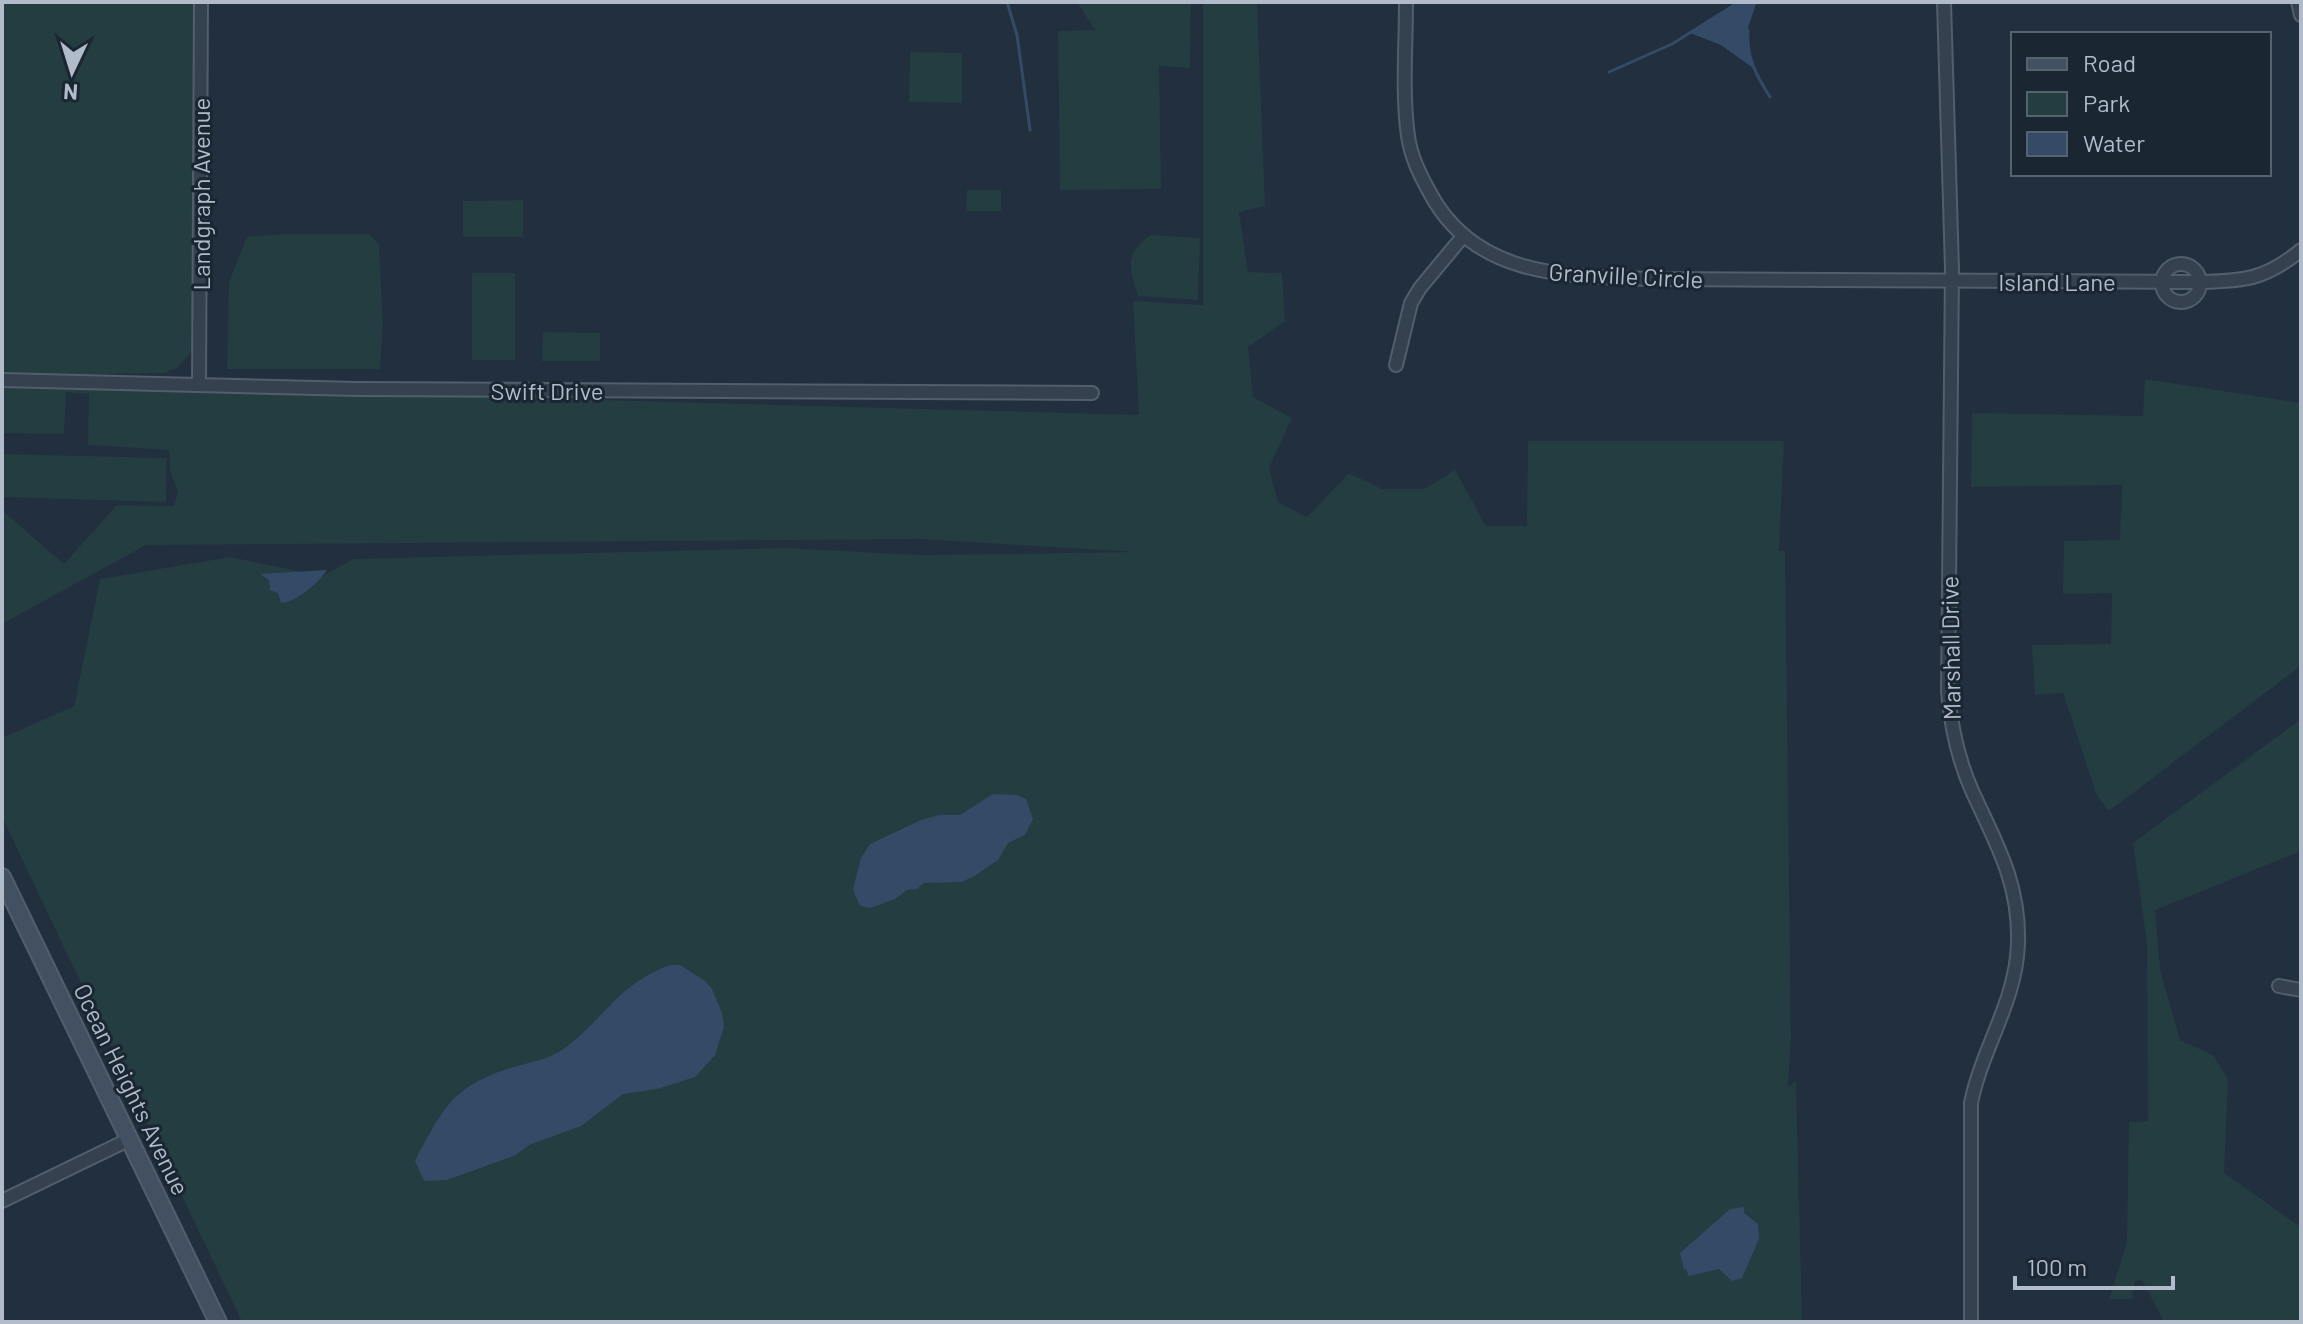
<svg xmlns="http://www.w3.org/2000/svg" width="2303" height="1324" viewBox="0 0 2303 1324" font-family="Barlow,sans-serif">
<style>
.green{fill:#233d40}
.water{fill:#344b67}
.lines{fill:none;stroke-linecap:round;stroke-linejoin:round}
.stream{stroke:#344b67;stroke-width:3}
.street-casing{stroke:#535e6c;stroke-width:16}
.secondary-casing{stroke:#535e6c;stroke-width:20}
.street{stroke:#35414e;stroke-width:12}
.secondary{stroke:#435062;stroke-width:16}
.labels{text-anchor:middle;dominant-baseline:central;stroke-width:6;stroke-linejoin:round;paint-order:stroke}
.street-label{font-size:24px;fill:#b1bbca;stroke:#1b2633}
</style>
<rect width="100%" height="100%" fill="#212f3f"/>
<!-- green -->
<path class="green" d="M2,2H201L200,192L193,193V350L177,368L164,373L2,376Z
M1077,2H1191L1190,68L1159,66L1161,189L1060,190L1058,31L1095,30Z
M1203,2H1257L1265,206L1239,212L1248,272L1282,273L1285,321L1248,347L1253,397L1292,418L1269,468L1278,502L1307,517L1349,473L1382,489H1424L1455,470L1486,526H1527L1528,441H1784L1779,551H1785L1791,1037L1788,1087L1796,1081L1802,1322H242L2,817V738L74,706L100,579L230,557L323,576L353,559L786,548L920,555L1134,552L919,539L146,545L2,624V510L64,564L117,505L174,506L178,492L170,471L169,450L88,445L89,394L66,392L64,434L2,433V383L1139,415L1133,301L1203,305Z
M910,52L962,53V103L909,102Z
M967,190H1001V211H966Z
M523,200V237H463V201Z
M286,234H369L379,244L383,324L380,369H227L229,282L247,237Z
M1150,235L1200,238L1198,300L1138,296C1129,265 1124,256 1150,235Z
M472,273H515V360H472Z
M543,332L600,333V361H542Z
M2145,379L2301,403V666L2109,811L2097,796L2063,693L2035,695L2032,645L2111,644L2112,593L2063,594L2064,541L2120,540L2122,485L1971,487L1972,413L2143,416Z
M2,454L167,458L166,502L2,497Z
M2301,719V851L2155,910L2160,969L2180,1040L2213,1055L2228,1080L2224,1173L2301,1227V1322H2164L2142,1280L2135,1281L2132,1299H2109L2127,1242L2129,1122L2148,1121L2147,944L2133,843Z"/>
<!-- water -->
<path class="water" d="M1739,2H1755C1745,25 1747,44 1753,68L1721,45L1690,33Z
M327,570C320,582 295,603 281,603L278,593L270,590L269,580L260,574Z
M993,794L1017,795L1026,799L1033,819L1025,835L1008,843L998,860L973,877L961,882L924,883L917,889L907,890L895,899L870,908L861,906L858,902L853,889L856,877L861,858L870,844L921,820L939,815H960Z
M670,965H680L705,981L712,989L722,1013L724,1027L715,1055L695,1077L657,1089L623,1094L581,1126L529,1145L516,1155L447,1180L424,1181L415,1161C442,1110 451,1088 507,1069C528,1062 547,1061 565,1048C606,1017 617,985 670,965Z
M1744,1207V1213L1758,1224L1759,1239L1742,1278L1732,1281L1719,1269L1688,1276L1687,1270L1684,1269L1680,1253L1730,1209Z"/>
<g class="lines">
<!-- stream -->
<path class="stream" d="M1007,2L1017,35L1030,130
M1748,23L1755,2
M1748,30C1746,57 1756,75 1770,97
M1609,72L1672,44L1739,2"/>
<!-- street casing -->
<g class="street-casing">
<path id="street" d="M1406,2C1406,46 1402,93 1408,136C1411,157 1420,175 1430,193C1476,280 1572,276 1657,279L2201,282C2245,281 2266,279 2301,250
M1944,2L1952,269L1948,692C1951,727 1958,760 1973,793C1997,845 2020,884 2018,944C2016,1002 1982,1048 1971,1103V1322
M2298,2L2301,15
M2162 283a19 19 0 1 1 38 0a19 19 0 1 1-38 0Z
M1396,365L1411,303L1420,288L1464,235
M2,380L357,389L1092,393
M199,385L201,2
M2279,986L2301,990
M2,1201L130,1139"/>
</g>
<!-- secondary casing -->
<g class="secondary-casing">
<path id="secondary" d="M2,877L218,1322"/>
</g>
<!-- street -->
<use href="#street" class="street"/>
<!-- secondary -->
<use href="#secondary" class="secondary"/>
</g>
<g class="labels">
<!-- street labels -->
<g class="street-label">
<text transform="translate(200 194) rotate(-90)">Landgraph Avenue</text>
<text transform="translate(1626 275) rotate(3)">Granville Circle</text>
<text x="2057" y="281">Island Lane</text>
<text x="547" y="390">Swift Drive</text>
<text transform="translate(1950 648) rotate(-91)">Marshall Drive</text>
<text transform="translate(132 1089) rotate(64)">Ocean Heights Avenue</text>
</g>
</g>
<!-- border -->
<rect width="2303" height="1324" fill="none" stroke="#b1bbca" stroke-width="8"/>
<!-- legend -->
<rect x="2011" y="32" width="260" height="144" fill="#1b2633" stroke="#57626f" stroke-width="2"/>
<rect x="2027" y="58" width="40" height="12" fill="#435062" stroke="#57626f" stroke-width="2"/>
<text x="2083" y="72" font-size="24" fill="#b1bbca">Road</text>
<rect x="2027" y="92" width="40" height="24" fill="#233d40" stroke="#57626f" stroke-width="2"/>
<text x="2083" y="112" font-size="24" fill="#b1bbca">Park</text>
<rect x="2027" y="132" width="40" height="24" fill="#344b67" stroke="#57626f" stroke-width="2"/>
<text x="2083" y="152" font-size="24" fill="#b1bbca">Water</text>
<!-- north arrow -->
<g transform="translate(72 72) rotate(184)" stroke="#1b2633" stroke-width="6" paint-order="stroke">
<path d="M0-6L14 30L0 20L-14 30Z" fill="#b1bbca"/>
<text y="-12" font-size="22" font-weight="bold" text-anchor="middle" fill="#b1bbca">N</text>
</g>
<!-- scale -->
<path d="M2015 1276v12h158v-12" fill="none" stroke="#b1bbca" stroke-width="4"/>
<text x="2027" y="1276" font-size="24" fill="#b1bbca" stroke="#1b2633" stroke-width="6" paint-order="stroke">100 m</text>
</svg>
